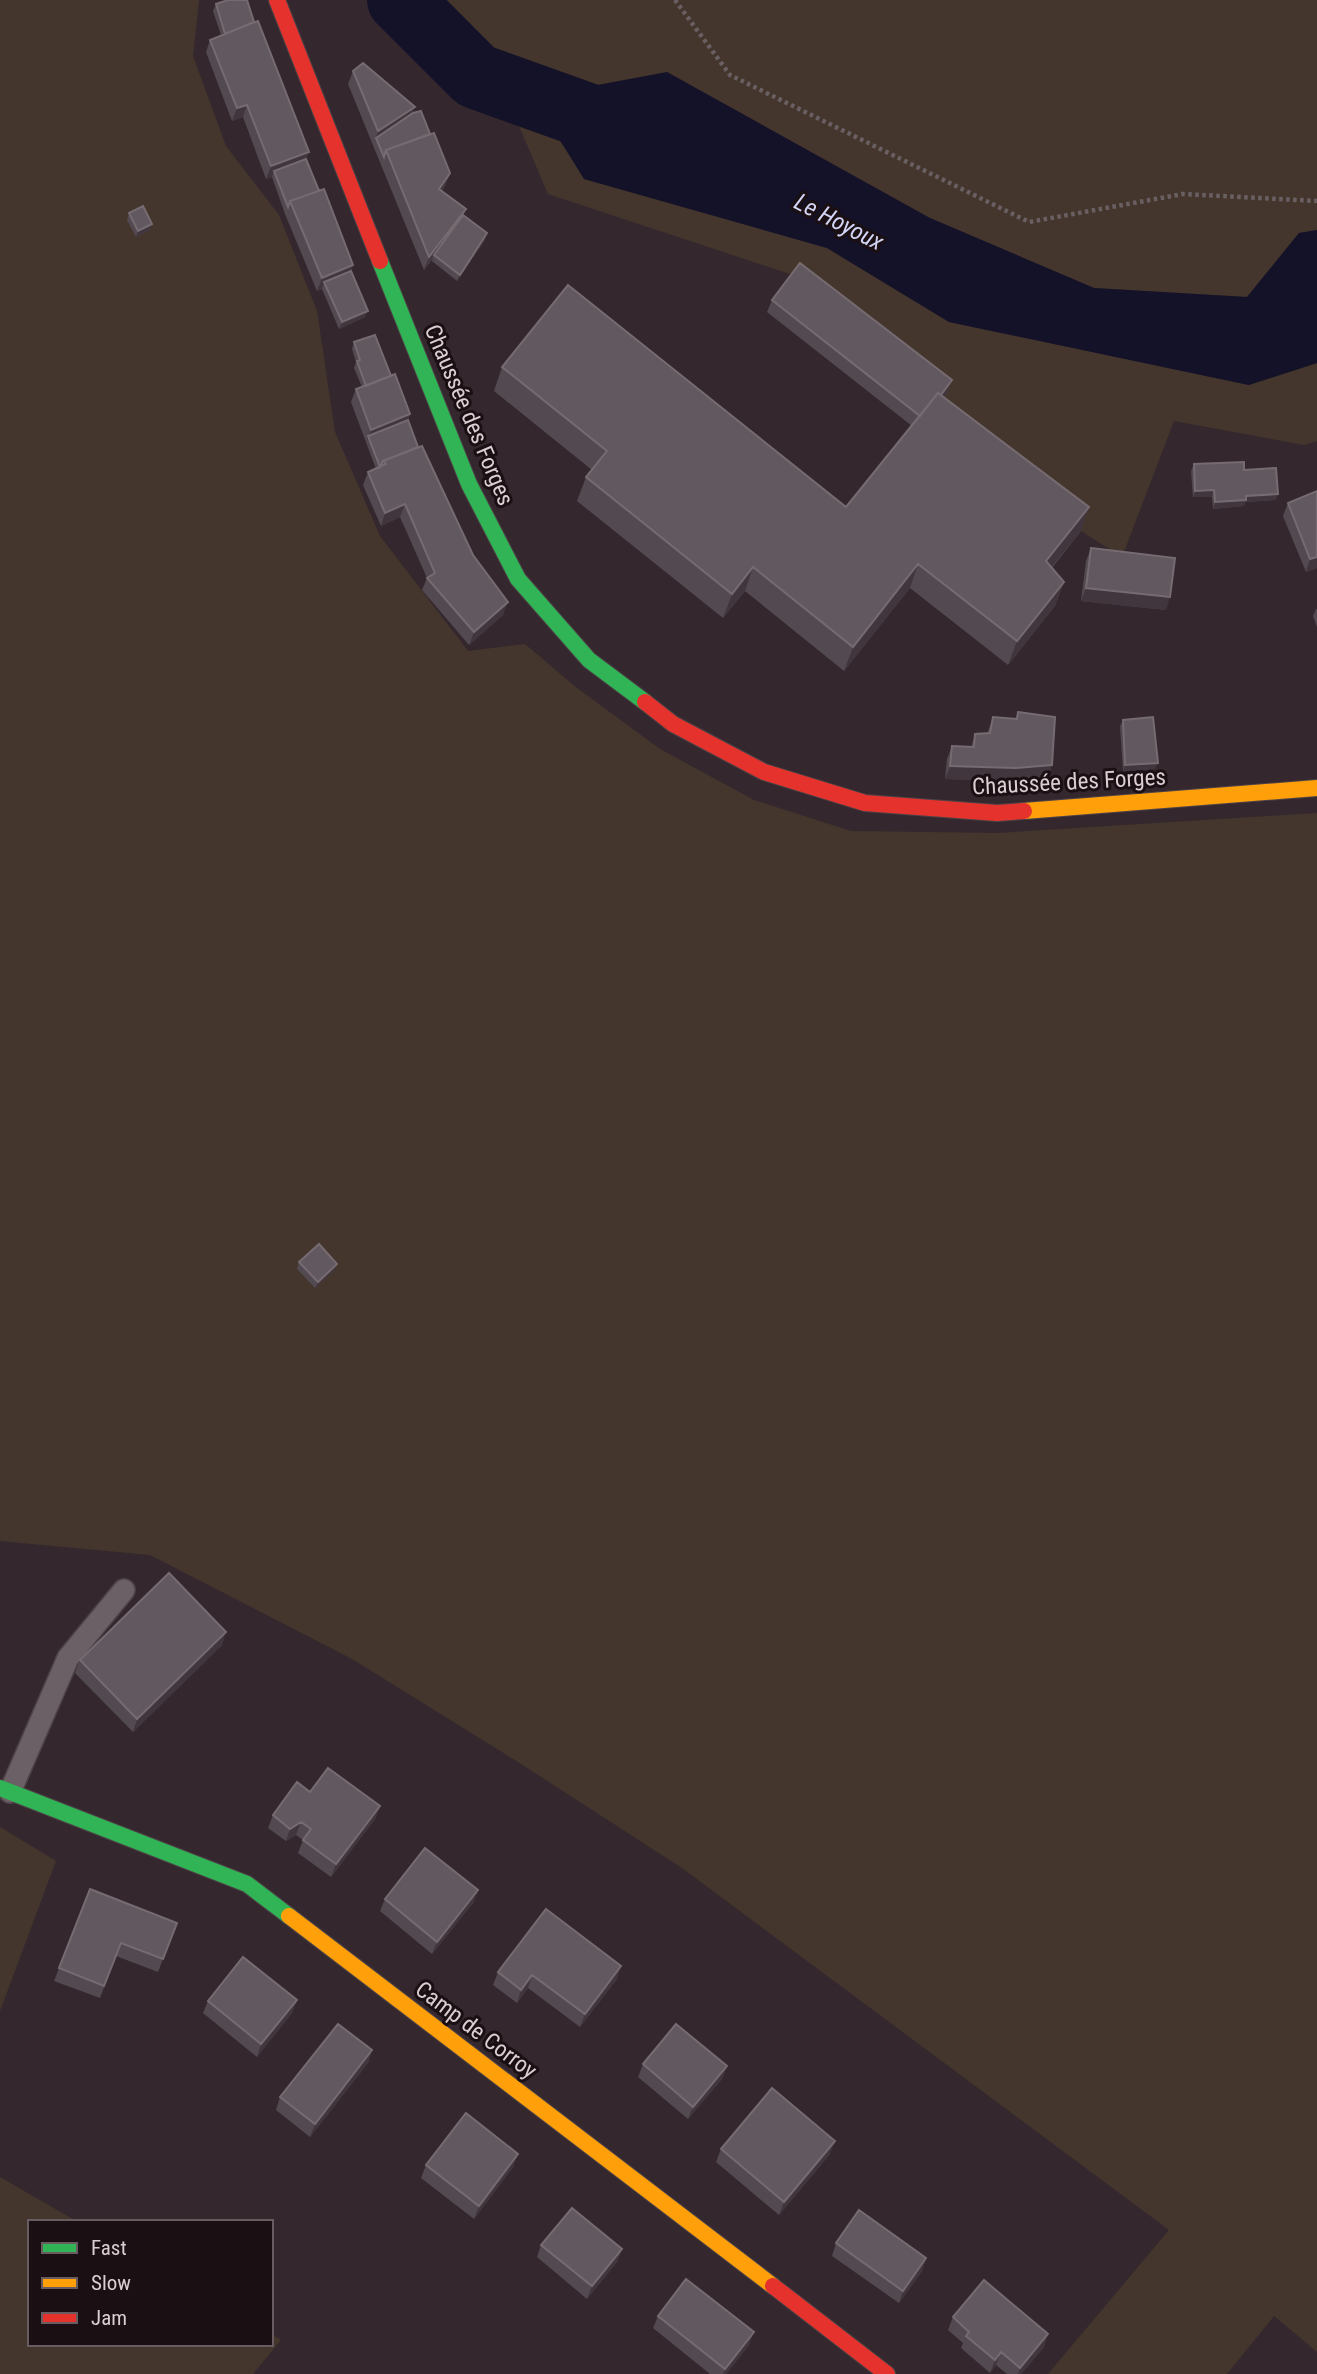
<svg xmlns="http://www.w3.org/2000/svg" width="1317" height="2374" viewBox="0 0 1317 2374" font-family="'Roboto Condensed',sans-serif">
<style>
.green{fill:#44362c}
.water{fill:#141228}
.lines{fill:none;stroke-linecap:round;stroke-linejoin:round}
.river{stroke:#141228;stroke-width:66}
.lane-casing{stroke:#4d4347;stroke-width:24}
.fast-casing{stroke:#4d4347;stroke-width:18}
.slow-casing{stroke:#4d4347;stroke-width:18}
.jam-casing{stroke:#4d4347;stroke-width:18}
.path{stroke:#6a6064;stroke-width:4.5;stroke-dasharray:3.5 3.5;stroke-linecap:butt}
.lane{stroke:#6b6065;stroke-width:21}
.fast{stroke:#30b455;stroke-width:16}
.slow{stroke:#ff9f0a;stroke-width:16}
.jam{stroke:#e5322d;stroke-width:16}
.wall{fill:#534a51}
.shaded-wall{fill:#41363d}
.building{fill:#62585f;stroke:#756b71;stroke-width:2}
.labels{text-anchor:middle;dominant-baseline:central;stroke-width:6;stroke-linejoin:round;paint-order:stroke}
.street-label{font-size:23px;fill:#dcced3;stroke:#1a1014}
.water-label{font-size:24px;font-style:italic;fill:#d3d5f6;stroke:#1a1014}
</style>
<rect width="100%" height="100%" fill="#34282e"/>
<!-- green -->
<path class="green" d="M0,0H199L193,56L226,146L279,215L317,311L335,432L380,536L468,651L525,644L577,688L660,749L754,800L851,831L998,833L1317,813V2352L1274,2316L1227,2374H1048L1169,2230L682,1868L518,1762L352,1659L150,1555L0,1541Z
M400,0H1317V230L1299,233L1247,297L1094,288L930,218L584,179L827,248L949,322L1248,385L1317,363V441L1304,445L1174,421L1122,557L1081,531L930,417L947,393L796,276L548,194L519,126L476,76Z
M0,1827L56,1861L0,2011Z
M0,2177L78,2222H30V2344H271V2334L281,2340L253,2374H0Z"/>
<!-- water -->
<path class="water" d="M667,72L930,218L1094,288L1247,297L1299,233L1317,230V363L1249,385L949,322L827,248L584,179L533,97Z"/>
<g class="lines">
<!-- river -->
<path class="river" d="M400,0L476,76L621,128"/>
<!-- lane casing -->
<g class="lane-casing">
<path id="lane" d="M10,1792L68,1658L124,1590"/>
</g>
<!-- fast casing -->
<g class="fast-casing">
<path id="fast" d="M380,261L469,484L518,579L589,660L645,702
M0,1788L247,1884L289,1916"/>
</g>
<!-- slow casing -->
<g class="slow-casing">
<path id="slow" d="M1024,811L1317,788
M289,1916L773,2286"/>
</g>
<!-- jam casing -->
<g class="jam-casing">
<path id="jam" d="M277,0L380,261
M645,702L673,724L764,772L865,803L997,813L1024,811
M773,2286L887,2374"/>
</g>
<!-- path -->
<path class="path" d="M675,0L730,75L1029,222L1183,194L1317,201"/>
<!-- lane -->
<use href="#lane" class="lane"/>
<!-- fast -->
<use href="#fast" class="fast"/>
<!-- slow -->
<use href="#slow" class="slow"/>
<!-- jam -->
<use href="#jam" class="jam"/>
</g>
<!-- wall -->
<path class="wall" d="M216,4L254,22L309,152L306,159L353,265L351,271L365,317L339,329L322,289L317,291L285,214L272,177L266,179L243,117L232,121L206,52L210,40L221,35L213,11Z
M353,71L413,113L430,134L450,173L445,186L442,191L466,209L463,215L485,240L457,281L432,261L433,258L424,270L348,84Z
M129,213L150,230L136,237L127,220Z
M772,300L952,380L947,393L944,397L1081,531L1052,568L1064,582L1055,606L1008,665L910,588L844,671L745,591L723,618L577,501L586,477L592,470L494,391L502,367L846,507L912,426L767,312Z
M354,342L391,376L410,414L408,420L418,447L503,615L469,645L422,590L427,578L400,517L381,526L363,485L368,472L376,469L351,402L356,389L362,387L354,368L356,362L352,349Z
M1194,464L1244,470L1278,494L1275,500L1245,502L1244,506L1213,509L1212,497H1193L1191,471Z
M1317,491V568L1306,572L1283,516L1288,503Z
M1091,548L1166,610L1081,601L1086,561Z
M1316,609H1317V627L1313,616Z
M1018,712L1052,765L1047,778L1010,781L945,779L947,759L952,746L971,747L975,734H987L993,717L1015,719Z
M1123,720L1155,769L1123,771L1120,726Z
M299,1262L335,1270L315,1288L297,1269Z
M222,1645L133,1732L75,1673L80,1660Z
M310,1792L380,1806L375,1819L331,1877L298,1853L303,1840L296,1835L286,1841L268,1828L273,1815Z
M90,1889L177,1923L158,1972L116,1956L100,1998L54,1981Z
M478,1890L473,1903L432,1954L380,1911L385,1899Z
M498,1972L617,1979L580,2027L528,1988L517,2003L493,1985Z
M297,2000L292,2013L257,2057L203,2013L208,2001Z
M372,2050L368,2063L310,2137L276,2110L280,2097Z
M643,2064L727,2066L722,2079L688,2119L638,2077Z
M721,2149L830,2154L779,2215L716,2162Z
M518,2154L513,2167L474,2219L421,2178L426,2165Z
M836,2243L926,2258L922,2271L899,2303L832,2256Z
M541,2245L622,2249L617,2262L587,2299L537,2257Z
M658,2316L749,2345L726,2374H710L653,2328Z
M953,2317L1044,2347L1021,2374H1007L996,2365L990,2373L961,2348L963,2343L948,2330Z"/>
<!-- shaded-wall -->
<path class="shaded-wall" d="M247,105L243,117L232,121L237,108Z
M415,107L410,120L376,138L374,144L378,131Z
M309,152L304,165L274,171L272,177L266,179L271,166Z
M450,173L445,186L434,201L439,189Z
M466,209L461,221L434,255L424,270L429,257Z
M152,224L150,230L136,237L138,231Z
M487,233L485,240L457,281L460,275Z
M353,265L348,278L324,282L322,289L317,291L322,278Z
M368,311L365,317L339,329L342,322Z
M952,380L947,393L919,431L923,418Z
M410,414L406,427L368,436L366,443L371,430Z
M1214,490L1212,497H1193L1195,491Z
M1278,494L1275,500L1245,502L1244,506L1213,509L1215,502L1246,496Z
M405,504L400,517L381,526L385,513Z
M1089,507L1081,531L1037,585L1046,561Z
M1317,557V568L1306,572L1310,559Z
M918,564L910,588L844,671L853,647Z
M753,567L745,591L723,618L732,594Z
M1064,582L1055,606L1008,665L1017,641Z
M1086,588L1170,597L1166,610L1081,601Z
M508,602L503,615L469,645L474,632Z
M1158,763L1155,769L1123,771L1125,765Z
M1052,765L1047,778L1010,781L945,779L950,766Z
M337,1264L335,1270L315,1288L318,1282Z
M226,1632L222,1645L133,1732L137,1719Z
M380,1806L375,1819L331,1877L336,1864Z
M301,1822L296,1835L286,1841L290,1829Z
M478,1890L473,1903L432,1954L437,1942Z
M621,1966L617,1979L580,2027L585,2014Z
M532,1975L528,1988L517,2003L521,1990Z
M297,2000L292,2013L257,2057L261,2044Z
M372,2050L368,2063L310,2137L315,2124Z
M727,2066L722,2079L688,2119L693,2107Z
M835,2141L830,2154L779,2215L784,2202Z
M518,2154L513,2167L474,2219L479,2206Z
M622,2249L617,2262L587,2299L592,2286Z
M926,2258L922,2271L899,2303L903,2291Z
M754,2332L749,2345L726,2374H723L725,2369Z
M1048,2334L1044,2347L1021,2374H1018L1020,2368Z
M1001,2352L996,2365L990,2373L995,2360Z"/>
<!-- building -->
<path class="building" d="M228,0H247L254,22L225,34L216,4Z
M258,21L309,152L271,166L247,105L237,108L210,40Z
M363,63L415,107L378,131L353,71Z
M421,111L430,134L386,150L384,157L376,138L413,113Z
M434,133L450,173L439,189L466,209L429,257L386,150Z
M306,159L319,191L290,201L288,207L274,171Z
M324,189L353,265L322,278L290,201Z
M143,206L152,224L138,231L129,213Z
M463,215L487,233L460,275L434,255Z
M800,263L952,380L941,395L938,393L920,416L772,300Z
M351,271L368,311L342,322L324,282Z
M568,285L846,507L938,393L1089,507L1046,561L1064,582L1017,641L918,564L853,647L753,567L732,594L586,477L607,451L502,367Z
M375,335L391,376L366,386L357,361L360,360L354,342Z
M395,374L410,414L371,430L356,389Z
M408,420L418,447L383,461L380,467L368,436Z
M422,446L473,555L508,602L474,632L427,578L435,573L405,504L385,513L368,472L386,464L383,461Z
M1244,462V470L1276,468L1278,494L1246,496V500L1215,502L1214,490L1195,491L1194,464Z
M1317,491V557L1310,559L1288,503Z
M1091,548L1175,558L1170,597L1086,588Z
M1018,712L1055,717L1052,765L1015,768L950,766L952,746L974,747L975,734L990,733L993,717L1017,719Z
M1153,717L1158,763L1125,765L1123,720Z
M319,1244L337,1264L318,1282L299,1262Z
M169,1573L226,1632L137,1719L80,1660Z
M328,1768L380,1806L336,1864L303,1840L311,1829L301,1822L290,1829L273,1815L297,1782L310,1792Z
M425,1848L478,1890L437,1942L385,1899Z
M90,1889L177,1923L163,1959L121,1943L104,1986L59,1968Z
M546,1909L621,1966L585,2014L532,1975L521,1990L498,1972Z
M243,1957L297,2000L261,2044L208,2001Z
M338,2024L372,2050L315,2124L280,2097Z
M676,2024L727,2066L693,2107L643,2064Z
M772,2088L835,2141L784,2202L721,2149Z
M466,2113L518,2154L479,2206L426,2165Z
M572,2208L622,2249L592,2286L541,2245Z
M859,2210L926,2258L903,2291L836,2243Z
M686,2279L754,2332L725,2369L658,2316Z
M984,2280L1048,2334L1020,2368L1001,2352L995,2360L966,2336L969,2332L953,2317Z"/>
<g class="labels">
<!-- street labels -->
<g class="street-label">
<text transform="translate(469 415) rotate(67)">Chaussée des Forges</text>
<text transform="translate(1069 782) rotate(-3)">Chaussée des Forges</text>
<text transform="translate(476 2030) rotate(37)">Camp de Corroy</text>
</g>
<!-- water labels -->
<g class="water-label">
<text transform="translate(839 222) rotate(27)">Le Hoyoux</text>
</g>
</g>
<!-- legend -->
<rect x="28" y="2220" width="245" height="126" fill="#1a1014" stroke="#685c60" stroke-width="2"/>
<rect x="42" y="2243" width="35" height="10" fill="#30b455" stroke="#685c60" stroke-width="2"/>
<text x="91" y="2255" font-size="21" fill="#dcced3">Fast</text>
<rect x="42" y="2278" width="35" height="10" fill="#ff9f0a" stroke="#685c60" stroke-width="2"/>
<text x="91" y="2290" font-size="21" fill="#dcced3">Slow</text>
<rect x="42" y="2313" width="35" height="10" fill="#e5322d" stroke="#685c60" stroke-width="2"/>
<text x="91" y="2325" font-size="21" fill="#dcced3">Jam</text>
</svg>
